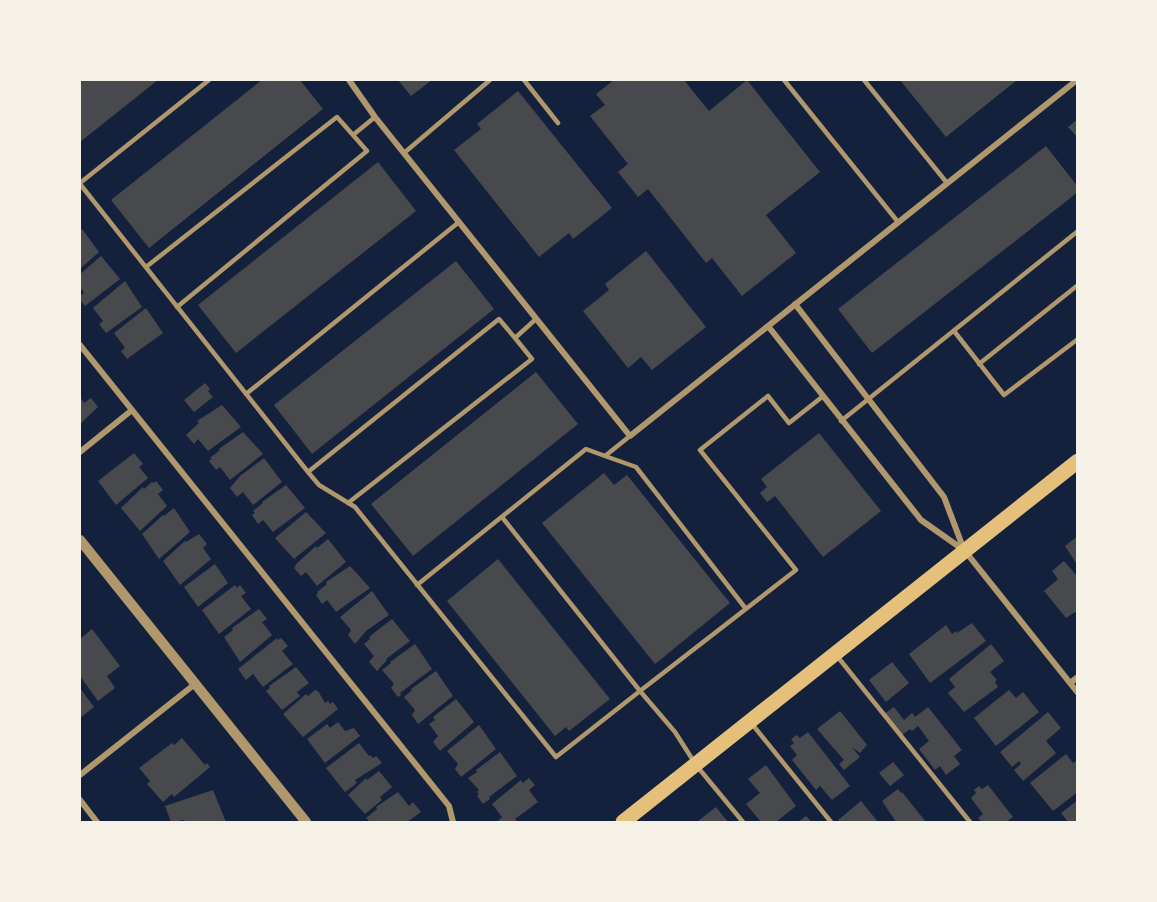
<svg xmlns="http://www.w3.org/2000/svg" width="1157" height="902" viewBox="0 0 1157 902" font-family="'Roboto Serif',serif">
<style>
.building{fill:#48494c}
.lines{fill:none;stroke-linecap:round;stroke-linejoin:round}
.service{stroke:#b1986c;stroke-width:4.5}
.minor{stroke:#b1986c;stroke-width:6}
.tertiary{stroke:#b1986c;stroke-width:10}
.primary{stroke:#e5c07b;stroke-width:15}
</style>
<rect width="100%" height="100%" fill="#14213d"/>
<!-- building -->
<path class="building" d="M80,80H158L80,142Z
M262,80H300L323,109L149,248L111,200Z
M398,80H432L411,96Z
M614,80H684L709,111L747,80L820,172L766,215L796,253L742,296L712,258L706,263L648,189L638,197L618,172L628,164L590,116L605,105L596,94Z
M900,80H1017L946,137Z
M518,91L612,208L573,239L569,233L539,257L454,150L481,129L477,124Z
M1078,119V138L1068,127Z
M1046,146L1078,187V192L872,353L838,309Z
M378,162L416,211L236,353L198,305Z
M82,229L99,252L80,269V231Z
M646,251L706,327L652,370L641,357L628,368L583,311L609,290L605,284Z
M101,256L120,279L85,306L80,300V296L84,293L80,287V274Z
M456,261L494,309L312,454L274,405Z
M125,281L142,307L106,333L99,324L103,321L93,308Z
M146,308L163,333L127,359L121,351L125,348L114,333Z
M536,372L578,424L413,556L371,504Z
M205,383L210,389L208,391L213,397L194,412L184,400Z
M80,397L84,403L91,398L98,407L80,424Z
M222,405L241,427L208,451L198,439L194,444L186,435L199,423L197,421Z
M243,432L263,454L230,480L220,467L216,470L209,461L212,459L210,458L220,450L219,449Z
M819,433L881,511L823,557L775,496L767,502L760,493L767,487L761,479Z
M134,453L143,464L139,467L148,478L116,505L98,481Z
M264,458L282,482L253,505L243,492L237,497L230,488L240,476Z
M604,473L614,485L627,475L730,603L655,664L542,523Z
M156,481L163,490L158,494L167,506L140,531L121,508L143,487L144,489L152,482L154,483Z
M286,485L305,508L273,532L263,520L258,524L252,515L255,513L253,511L263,503L262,502Z
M174,508L190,532L159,559L142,534L163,515L164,516Z
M306,512L326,533L294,559L275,538Z
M199,534L207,544L203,548L211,559L180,585L163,561L185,541L186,542Z
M1078,536V566L1065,546Z
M328,539L346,562L317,586L306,572L301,576L294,568L296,566L295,565L316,546L317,548Z
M498,559L610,699L569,731L566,727L555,736L447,601Z
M1064,561L1078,577V615L1075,612L1066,618L1044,591L1058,579L1052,571Z
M215,564L228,583L198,607L184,587Z
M350,566L370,588L336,612L327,600L322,604L316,595L318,593L317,592L327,584L326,582Z
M235,585L237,588L240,585L246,593L241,596L251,609L219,634L202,610Z
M372,591L389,615L366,631L355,644L348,635L351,630L340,617Z
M259,609L267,619L262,622L272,635L240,662L224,637L233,630L232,628Z
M392,619L410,641L386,659L387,660L377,671L369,662L374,656L364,644L370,639L369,637Z
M972,623L986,641L930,683L909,654L946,625L952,634L956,631L957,633Z
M92,629L120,666L107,676L115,688L98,701L80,676V639Z
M277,638L278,640L281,638L288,646L282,651L293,664L263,687L253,674L246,680L238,669Z
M415,644L432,669L400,693L401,695L398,697L391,688L394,684L382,670L391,663L390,662Z
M991,644L1004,661L990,672L997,680L995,682L998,687L964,712L948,693L955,687L949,679Z
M892,662L909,683L886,702L869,680Z
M296,667L309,683L297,692L300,696L282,710L266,691L270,688L269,686Z
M436,671L453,696L418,724L412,715L415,710L404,697L412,690L411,689Z
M80,688L94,707L80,718Z
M315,690L318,691L325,703L328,701L330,704L333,702L338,709L303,737L283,714L306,694L308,696Z
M1009,690L1016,698L1023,692L1039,712L996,746L974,718Z
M456,699L474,722L440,751L433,742L438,736L429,724L435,720L433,717Z
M894,707L904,720L912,713L915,717L928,707L962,750L954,756L960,764L946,775L940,766L935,770L919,749L929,741L918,726L912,731L910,729L901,736L884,714Z
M840,711L867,745L860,753L852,747L860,757L844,770L839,764L844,760L817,729Z
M1048,712L1061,728L1046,741L1056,753L1023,781L1014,770L1021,764L1019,761L1012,767L1000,752Z
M338,722L345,731L354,728L360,736L325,763L307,739L327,724L330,728Z
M479,725L496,749L461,777L455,769L458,764L447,751Z
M808,732L850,786L832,800L820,786L816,790L792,760L797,755L790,746L794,743L791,739L797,735L800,738Z
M182,738L205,765L207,763L210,767L174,797L172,794L163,802L147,784L150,781L139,768L172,743L174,745Z
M359,743L369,756L370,755L373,758L376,756L382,763L355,780L357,783L345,792L326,768Z
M500,752L517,776L489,797L490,799L483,804L477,796L479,794L477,792L479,790L468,778L477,772L476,770Z
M1066,754L1073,763L1078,760V792L1053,811L1030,783Z
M893,762L904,775L890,786L879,773Z
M766,765L796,806L776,822H761L746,804L760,793L748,779Z
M379,771L392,787L380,797L382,800L365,814L348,795L366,778L367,780Z
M529,778L535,785L529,790L538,802L515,819L517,821L514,822H497L502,817L492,804L521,780L523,783Z
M988,785L1013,817L1006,822H982L978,818L983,814L971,798L976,793L974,790L979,786L982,789Z
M898,789L901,793L902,792L926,822H896L882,801Z
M213,790L226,822H185L184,820L171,822L165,806Z
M398,792L409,806L413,802L421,812L407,822H370L366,818L377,809L376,807Z
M1078,800V822H1068L1061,813Z
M861,801L878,822H840L838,820Z
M716,807L728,822H697Z
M806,816L812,822H798Z"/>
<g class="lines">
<!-- service -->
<path class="service" d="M524,80L558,123
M784,80L898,222
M864,80L947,183
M404,153L490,80
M80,183L209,80
M80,184L308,472L319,485L355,507L556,757L640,691L675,732L696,765L743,822
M146,267L337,117L353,135L375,117
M177,307L367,151L353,135
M954,331L1004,395L1078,339
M979,364L1078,285
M246,394L459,222
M841,421L1078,231
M630,436L605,456L636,467L746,609
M308,472L499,319L515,338L536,319
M348,503L532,359L515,338
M502,517L640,691L796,570L700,450L768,396L789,423L822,397
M417,585L586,449L605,456
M837,656L970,822
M752,724L831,822"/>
<!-- minor -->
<path class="minor" d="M349,80L375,117L630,436L1077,80
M795,304L944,497L964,550
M768,326L921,520L965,551L1078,693
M80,345L449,806L453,822
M80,452L132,410
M1070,683L1078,677
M80,775L195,684
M80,800L97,822"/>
<!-- tertiary -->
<path class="tertiary" d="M80,540L306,822"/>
<!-- primary -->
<path class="primary" d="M623,822L1078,461"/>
</g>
<!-- border -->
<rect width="1157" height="902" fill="none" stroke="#f6f1e7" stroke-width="162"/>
</svg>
